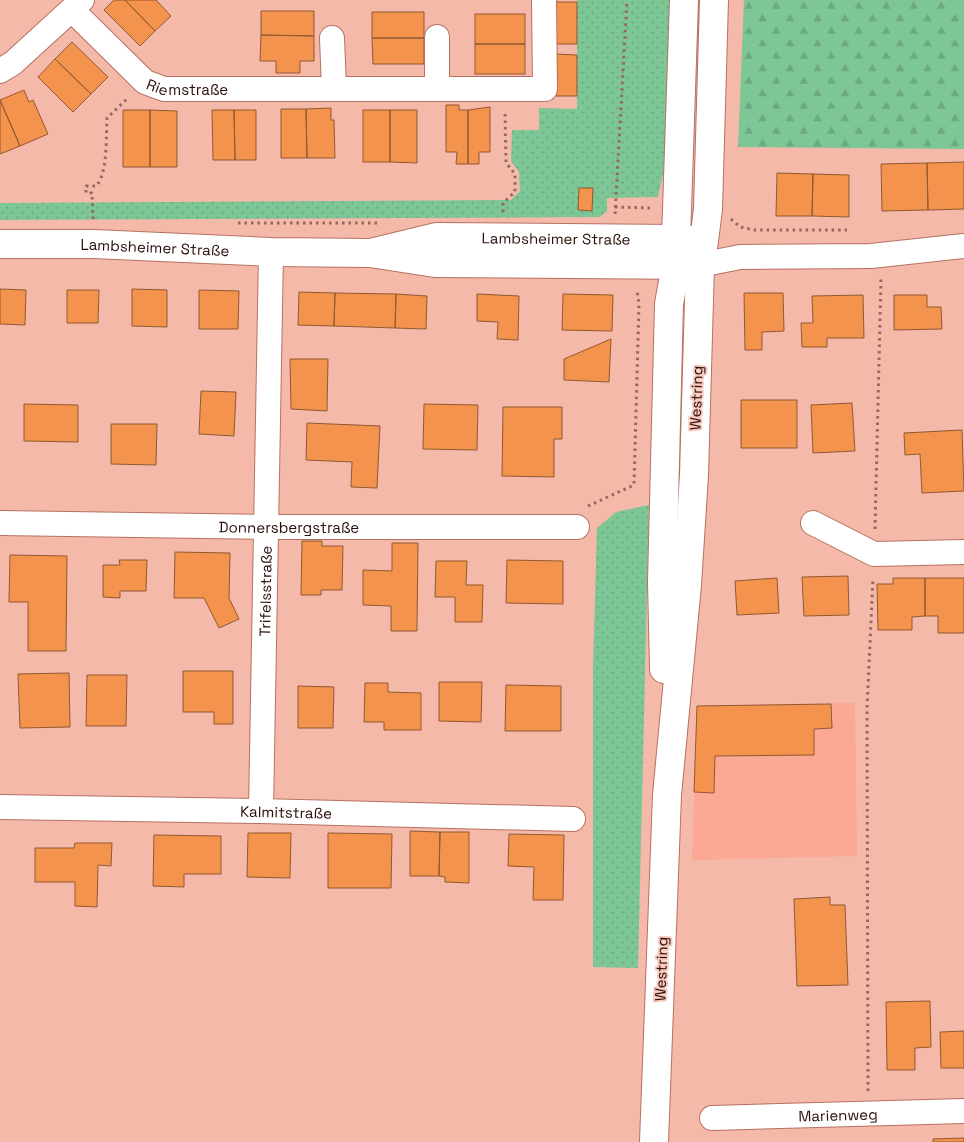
<svg xmlns="http://www.w3.org/2000/svg" width="964" height="1142" viewBox="0 0 964 1142" font-family="'Space Grotesk',sans-serif">
<style>
.built{fill:#fba894}
.grass{fill:url(#grass-dots)}
.forest{fill:url(#forest-firs)}
.building{fill:#f4934d;stroke:#915931}
.lines{fill:none;stroke-linecap:round;stroke-linejoin:round}
.minor-casing{stroke:#b77161;stroke-width:26}
.tertiary-casing{stroke:#b77161;stroke-width:30}
.secondary-casing{stroke:#b77161;stroke-width:30}
.path{stroke:#95685d;stroke-width:3;stroke-dasharray:2.5 4;stroke-linecap:butt}
.minor{stroke:#fff;stroke-width:24}
.tertiary{stroke:#fff;stroke-width:28}
.secondary{stroke:#fff;stroke-width:28}
.labels{text-anchor:middle;dominant-baseline:central;stroke-width:4;stroke-linejoin:round;paint-order:stroke}
.street-label{font-size:15px;fill:#290e08;stroke:#f8cabf}
</style>
<defs>
<pattern id="grass-dots" width="8" height="8" patternUnits="userSpaceOnUse" patternTransform="scale(1.25)"><rect width="8" height="8" fill="#7dc696"/><path d="M2 2h.1M6 6h.1" fill="none" stroke="#6ca980" stroke-width="1.8" stroke-linecap="round"/></pattern>
<pattern id="forest-firs" width="22" height="20" patternUnits="userSpaceOnUse" patternTransform="scale(1.25)"><rect width="22" height="20" fill="#7dc696"/><path d="M5 1l3.5 6h-7zM16 11l3.5 6h-7z" fill="#6ca980"/></pattern>
</defs>
<rect width="100%" height="100%" fill="#f5b9aa"/>
<!-- built -->
<path class="built" d="M855,703L857,856L692,860L697,706Z"/>
<!-- grass -->
<path class="grass" d="M577,0H673L666,160L658,197L607,198V211L600,217L0,220V203L511,200L520,191L519,172L511,161L512,130H539V108L577,109Z
M649,505L638,968L593,967V667L597,528L616,512Z"/>
<!-- forest -->
<path class="forest" d="M744,0H964V149L738,147Z"/>
<!-- building -->
<path class="building" d="M114,0H125L155,31L140,46L104,10Z
M125,0H156L171,16L155,31Z
M556,2H577V44H556Z
M261,11H314V36L261,35Z
M372,12H424V38H372Z
M475,14H525V44H475Z
M261,35L314,36V61H300V73H276V61H260Z
M372,38H424V64H373Z
M72,42L108,77L91,94L55,59Z
M475,44H525V74H475Z
M556,54L577,55V96H556Z
M55,59L91,94L73,112L38,77Z
M24,90L29,102L33,100L48,134L20,146L0,100Z
M0,100L20,146L0,154Z
M446,105H459V110H468V164H456L457,152H446Z
M490,107V152H479V164H468V110Z
M331,108V120H334L335,158H307L306,109Z
M281,109H306L307,158H281Z
M123,110H150V167H123Z
M150,110L177,111V167H150Z
M212,110H234L235,160H213Z
M234,110H256V160H235Z
M363,110H390V162H363Z
M390,110H417V163L390,162Z
M964,162V209L928,210L927,163Z
M927,163L928,210L882,211L881,164Z
M777,173L813,174L812,216H776Z
M813,174L849,175V217L812,216Z
M579,188H593L592,211L578,210Z
M0,289L26,290L25,325L0,324Z
M132,289L167,290V327L132,326Z
M67,290H99L98,323H67Z
M199,290L239,291L238,329H199Z
M299,292L335,293L334,326L298,325Z
M335,293L396,294L395,328L334,326Z
M744,293H783L784,331L762,332V350H745Z
M396,294L427,296L426,329L395,328Z
M477,294L519,296L518,340L497,339L498,322L477,321Z
M563,294L613,295L612,331L562,330Z
M863,295L864,338H827V347H802L801,323H813L812,296Z
M894,295H927V307H941L942,329L894,330Z
M611,339L609,382L564,380V359Z
M290,359H328L327,411L291,409Z
M201,391L236,392L234,436L199,434Z
M741,400H797V448H741Z
M852,403L855,451L813,453L811,405Z
M24,404L78,405V442L24,441Z
M424,404L478,405L477,450L423,449Z
M503,407H562V439H554V477L502,476Z
M307,423L380,426L377,488L351,487L352,462L306,460Z
M111,424H157L156,465L111,464Z
M962,430L964,491L922,493L920,454L905,455L904,433Z
M302,541H322V546H343L342,590H321V595H301Z
M392,543H418L417,631H391V606L363,605V570L392,571Z
M175,552L230,553L229,598L239,619L219,628L204,598H174Z
M10,555L67,556L66,651H28V602H9Z
M119,560H147L146,591H120V598L103,597V565H120Z
M507,560L563,561V604L506,603Z
M436,561H467L466,585H483L482,622H455V597H435Z
M848,576L849,615L804,616L802,577Z
M777,578L779,613L737,615L735,581Z
M893,578H925V616L912,617V630H878L877,584H893Z
M925,578H964V633H938V616H925Z
M183,671H233V724H214V712H183Z
M69,673L70,727L20,728L18,674Z
M87,675H127L126,726H86Z
M439,682H482L481,722L439,721Z
M365,683H388V692L421,693V730H384V722H364Z
M506,685L561,686V731H505Z
M298,686L334,687L333,728H298Z
M831,704L832,728L814,729V755L715,756L714,793L694,792L697,706Z
M410,831L440,832L439,876H410Z
M440,832H469V883L445,882V877L439,876Z
M248,833H291L290,878L247,877Z
M328,833L392,834L391,888H328Z
M509,834L564,835L563,900H533L534,867L508,866Z
M154,835L221,836V874H184V887L153,886Z
M75,843H112L111,866L98,865L97,907L75,906V882H35V848H74Z
M830,897V905H845L848,985L797,986L794,899Z
M930,1001L931,1047L915,1048V1070H887L886,1002Z
M964,1031V1068H941L940,1032Z
M964,1138V1142H933V1139Z"/>
<g class="lines">
<!-- minor casing -->
<g class="minor-casing">
<g id="minor">
<path id="s1" d="M72,10L145,82L164,89H545L544,0"/>
<path d="M437,37V88"/>
<path d="M332,38L334,88"/>
<path d="M0,71L13,63L82,0"/>
<path d="M700,265L740,257L871,256L964,246"/>
<path id="s2" d="M0,523L265,527H577"/>
<path d="M813,523L874,554L964,552"/>
<path id="s3" d="M0,807L261,811L573,819"/>
<path id="s4" d="M261,811L271,252"/>
<path id="s5" d="M712,1118L964,1111"/>
</g>
</g>
<!-- tertiary casing -->
<g class="tertiary-casing">
<path id="tertiary" d="M676,239L684,0
M704,241L708,209L714,0"/>
</g>
<!-- secondary casing -->
<g class="secondary-casing">
<g id="secondary">
<path id="s6" d="M0,244H94L271,252L370,253L435,263L700,265"/>
<path id="s7" d="M370,253L436,237L676,239L704,241L700,265L694,475L687,585L667,795L654,1142"/>
<path d="M664,669L662,582L669,304L676,265V248"/>
</g>
</g>
<!-- path -->
<path class="path" d="M615,207L652,208
M503,212V203L515,192V174L506,163L505,112
M615,214L627,0
M93,219L92,193H86V186H96C108,174 106,135 107,118L128,98
M731,219L740,227L755,230H847
M238,223H379
M588,506L634,485L639,304L637,290
M875,529L881,278
M868,1091L867,709L873,578"/>
<!-- minor -->
<use href="#minor" class="minor"/>
<!-- tertiary -->
<use href="#tertiary" class="tertiary"/>
<!-- secondary -->
<use href="#secondary" class="secondary"/>
</g>
<g class="labels">
<!-- street labels -->
<g class="street-label">
<text stroke="none"><textPath href="#s1" startOffset="146">Riemstraße</textPath></text>
<text stroke="none"><textPath href="#s7" startOffset="188">Lambsheimer Straße</textPath></text>
<text stroke="none"><textPath href="#s6" startOffset="155">Lambsheimer Straße</textPath></text>
<text transform="translate(696 398) rotate(-88)">Westring</text>
<text stroke="none"><textPath href="#s2" startOffset="289">Donnersbergstraße</textPath></text>
<text stroke="none"><textPath href="#s4" startOffset="220">Trifelsstraße</textPath></text>
<text stroke="none"><textPath href="#s3" startOffset="286">Kalmitstraße</textPath></text>
<text transform="translate(661 969) rotate(-88)">Westring</text>
<text stroke="none"><textPath href="#s5" startOffset="126">Marienweg</textPath></text>
</g>
</g>
</svg>
